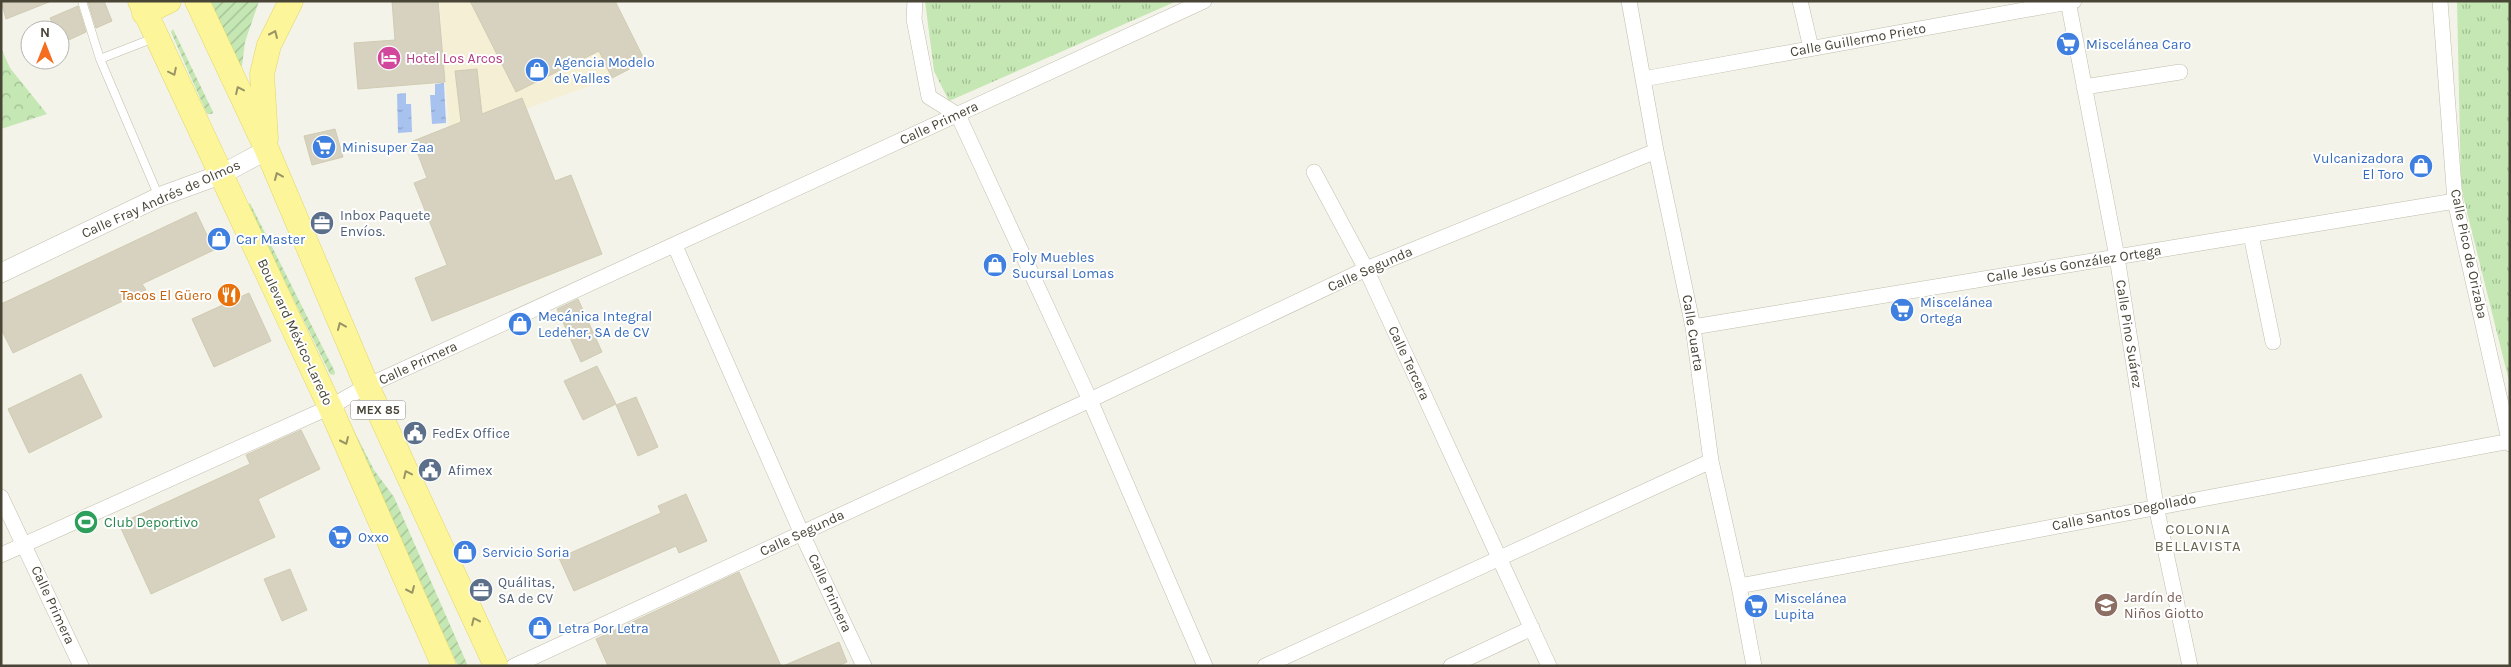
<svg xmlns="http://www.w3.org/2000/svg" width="2511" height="667" viewBox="0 0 2511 667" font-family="Karla,sans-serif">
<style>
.commercial{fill:#f5efd5}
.grass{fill:url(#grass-tufts)}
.forest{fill:url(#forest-crowns)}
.garden{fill:url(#garden-furrows)}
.water{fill:url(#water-ripples)}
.building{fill:#d6d2bf;stroke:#d0cbb2}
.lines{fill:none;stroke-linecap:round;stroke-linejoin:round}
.service-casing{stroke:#c0bdac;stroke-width:9}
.minor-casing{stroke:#c0bdac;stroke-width:16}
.tertiary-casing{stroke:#c0bdac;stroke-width:20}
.primary-casing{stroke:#e1d76a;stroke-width:25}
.service{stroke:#fff;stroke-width:8}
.minor{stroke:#fff;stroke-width:15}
.tertiary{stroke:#fff;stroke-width:19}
.primary{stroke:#fcf59a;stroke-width:24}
.oneway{stroke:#999464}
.labels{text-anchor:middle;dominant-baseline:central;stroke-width:4;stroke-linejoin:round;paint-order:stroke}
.shield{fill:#fff;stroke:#7f7d73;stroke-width:1}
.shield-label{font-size:12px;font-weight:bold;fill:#484537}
.street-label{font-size:14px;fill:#484537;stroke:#fff}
.shop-label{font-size:14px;fill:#366cbe;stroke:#fff;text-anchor:start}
.hotel-label{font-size:14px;fill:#b23c85;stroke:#fff;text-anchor:start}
.service-label{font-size:14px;fill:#4e5e75;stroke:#fff;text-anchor:start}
.food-label{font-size:14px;fill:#c56008;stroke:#fff;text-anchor:end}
.leisure-label{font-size:14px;fill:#27864d;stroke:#fff;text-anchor:start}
.education-label{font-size:14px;fill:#785e54;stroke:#fff;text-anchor:start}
.neighbourhood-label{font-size:15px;letter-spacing:1px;fill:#6a654f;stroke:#fff}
</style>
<defs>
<pattern id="grass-tufts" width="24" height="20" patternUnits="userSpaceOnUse" patternTransform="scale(1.25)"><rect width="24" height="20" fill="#c4e7b3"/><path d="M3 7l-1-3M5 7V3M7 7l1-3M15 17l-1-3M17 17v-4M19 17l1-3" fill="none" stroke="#a1bd92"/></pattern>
<pattern id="forest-crowns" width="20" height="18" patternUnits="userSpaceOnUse" patternTransform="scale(1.25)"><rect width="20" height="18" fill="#c4e7b3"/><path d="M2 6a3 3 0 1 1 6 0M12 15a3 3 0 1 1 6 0" fill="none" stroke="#a1bd92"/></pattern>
<pattern id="garden-furrows" width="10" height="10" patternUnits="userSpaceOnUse" patternTransform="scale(1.25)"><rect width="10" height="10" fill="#c4e7b3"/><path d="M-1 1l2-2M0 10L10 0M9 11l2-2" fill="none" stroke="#a1bd92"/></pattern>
<pattern id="water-ripples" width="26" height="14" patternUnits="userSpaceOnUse" patternTransform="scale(1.25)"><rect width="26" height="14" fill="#a7c2ef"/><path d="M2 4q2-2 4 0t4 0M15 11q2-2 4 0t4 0" fill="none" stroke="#8a9fc2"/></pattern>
</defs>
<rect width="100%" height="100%" fill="#f4f3e9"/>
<!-- commercial -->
<path class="commercial" d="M439,1H619L617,5L645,61L612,78L450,136Z"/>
<!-- grass -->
<path class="grass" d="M925,1H1177L949,101L934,71Z
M2457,1H2510V385L2461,188Z"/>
<!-- forest -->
<path class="forest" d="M1,48L10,68L47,114L1,129Z"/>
<!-- garden -->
<path class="garden" d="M210,1H259L245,42L242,66L239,65Z
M173,29L213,112L212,114H207L171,32Z
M250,203L335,372L334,375L330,374L248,206Z
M345,421H349L374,470L394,497L468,666H458Z"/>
<!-- water -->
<path class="water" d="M444,83L446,123L432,124L430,95H435V84Z
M406,93V104H411L412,132L398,133L397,94Z"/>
<!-- building -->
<path class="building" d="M1,1H49V2L6,19Z
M104,1L112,21L96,28L88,2Z
M392,1H438L445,82L358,89L354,43L395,40Z
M470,1H615L645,61L612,78L599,51L516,92Z
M78,6L86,32L60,44V30H55L50,18Z
M477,69L482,114L522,98L555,181L571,175L602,254L432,321L415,278L447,265L414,183L427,178L413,141L461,122L455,71Z
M335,129L343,157L312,165L304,136Z
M196,212L214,250L142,284L146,290L13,353L1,329V304Z
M249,293L271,341L214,367L192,319Z
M578,299L602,352L581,362L557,309Z
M597,366L616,404L583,420L564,381Z
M81,374L102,417L29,453L8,409Z
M636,397L658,447L638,456L616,405Z
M301,430L320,469L258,499L275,537L151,594L119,524L250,464L246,455Z
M686,494L707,541L679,553L676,546L574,591L559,558L661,513L658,506Z
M290,569L307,610L282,621L264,579Z
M739,572L781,666H608L596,639Z
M839,642L847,662L838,666H783Z"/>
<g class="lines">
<!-- service casing -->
<g class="service-casing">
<path id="service" d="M82,1L100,59L159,197
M100,59L154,38"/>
</g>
<!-- minor casing -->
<g class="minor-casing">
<path id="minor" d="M915,1L914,19L929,97L958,115L1090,400L1205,666
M1629,1L1656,151L1693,327L1711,461L1739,586L1754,666
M1800,1L1811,48
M2068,1L2117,257L2156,506L2190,666
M2440,1L2455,201L2510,444
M1643,79L2074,1
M2084,87L2180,72
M1314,172L1366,269L1549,666
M2251,235L2273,342
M675,246L802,534L864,666
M1693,327L2455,201
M1,497L81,666
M1,555L330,407L367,386L1204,1
M1739,586L2510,441
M514,666L1090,400L1366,269L1656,151
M1265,666L1711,461
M1451,666L1532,628"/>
</g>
<!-- tertiary casing -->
<g class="tertiary-casing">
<path id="tertiary" d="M1,273L159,197L222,174L267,150"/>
</g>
<!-- primary casing -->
<g class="primary-casing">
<path id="primary" d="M140,1L330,407L444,666
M197,1L267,150L367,386L496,666
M144,13L169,1
M266,139L262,74L269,45L291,1"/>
</g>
<!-- service -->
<use href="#service" class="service"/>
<!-- minor -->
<use href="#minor" class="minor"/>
<!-- tertiary -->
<use href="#tertiary" class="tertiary"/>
<!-- primary -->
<use href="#primary" class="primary"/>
</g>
<!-- one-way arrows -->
<defs><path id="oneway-chevron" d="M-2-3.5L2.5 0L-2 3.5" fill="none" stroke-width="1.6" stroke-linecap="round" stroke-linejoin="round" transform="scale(1.25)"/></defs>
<g class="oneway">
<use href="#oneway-chevron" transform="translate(274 34) rotate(-66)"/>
<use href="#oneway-chevron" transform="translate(173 72) rotate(64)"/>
<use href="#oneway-chevron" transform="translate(239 90) rotate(-115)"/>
<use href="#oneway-chevron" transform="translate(278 176) rotate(-113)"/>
<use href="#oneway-chevron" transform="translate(341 326) rotate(-113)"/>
<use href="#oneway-chevron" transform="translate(345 441) rotate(66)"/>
<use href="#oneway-chevron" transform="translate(407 474) rotate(-115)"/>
<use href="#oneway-chevron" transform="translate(411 590) rotate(66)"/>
<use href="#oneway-chevron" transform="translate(475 621) rotate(-115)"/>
</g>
<!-- icons -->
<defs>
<g id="supermarket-disc" transform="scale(1.25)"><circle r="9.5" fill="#3f7fe0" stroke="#fff"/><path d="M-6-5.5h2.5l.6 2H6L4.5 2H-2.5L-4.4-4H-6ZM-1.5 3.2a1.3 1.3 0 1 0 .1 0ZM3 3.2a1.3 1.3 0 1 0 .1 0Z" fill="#fff"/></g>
<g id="hotel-disc" transform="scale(1.25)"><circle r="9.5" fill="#d1479c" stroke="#fff"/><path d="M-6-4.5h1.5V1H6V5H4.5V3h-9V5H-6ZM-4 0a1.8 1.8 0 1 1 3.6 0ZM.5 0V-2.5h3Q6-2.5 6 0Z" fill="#fff"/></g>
<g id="shop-disc" transform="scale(1.25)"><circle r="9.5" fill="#3f7fe0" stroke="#fff"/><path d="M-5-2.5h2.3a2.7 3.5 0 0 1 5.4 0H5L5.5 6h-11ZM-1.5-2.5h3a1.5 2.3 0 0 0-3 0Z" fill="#fff"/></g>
<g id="office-disc" transform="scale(1.25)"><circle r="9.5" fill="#5c6f8a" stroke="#fff"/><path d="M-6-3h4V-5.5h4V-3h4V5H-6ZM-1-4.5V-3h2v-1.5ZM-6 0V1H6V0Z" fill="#fff"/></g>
<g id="restaurant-disc" transform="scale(1.25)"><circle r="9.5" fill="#e8710a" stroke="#fff"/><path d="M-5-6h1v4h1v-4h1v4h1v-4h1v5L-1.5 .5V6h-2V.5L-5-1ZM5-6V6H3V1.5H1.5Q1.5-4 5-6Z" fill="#fff"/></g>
<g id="civic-disc" transform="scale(1.25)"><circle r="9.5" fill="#5c6f8a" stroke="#fff"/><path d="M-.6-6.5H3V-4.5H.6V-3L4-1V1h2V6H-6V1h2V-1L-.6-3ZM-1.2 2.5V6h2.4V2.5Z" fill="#fff"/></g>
<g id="stadium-disc" transform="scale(1.25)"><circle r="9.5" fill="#2e9e5b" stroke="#fff"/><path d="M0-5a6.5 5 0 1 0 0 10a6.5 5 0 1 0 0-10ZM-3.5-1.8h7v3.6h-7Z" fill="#fff"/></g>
<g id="school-disc" transform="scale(1.25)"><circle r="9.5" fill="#8d6e63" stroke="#fff"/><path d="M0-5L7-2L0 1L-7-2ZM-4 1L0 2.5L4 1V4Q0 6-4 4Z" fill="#fff"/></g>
</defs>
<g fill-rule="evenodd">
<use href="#supermarket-disc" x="2068" y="44"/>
<use href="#hotel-disc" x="389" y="58"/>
<use href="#shop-disc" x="537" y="70"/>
<use href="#supermarket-disc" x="324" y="147"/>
<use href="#shop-disc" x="2421" y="166"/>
<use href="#office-disc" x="322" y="223"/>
<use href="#shop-disc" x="219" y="239"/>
<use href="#shop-disc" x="995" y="265"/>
<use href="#restaurant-disc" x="229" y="295"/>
<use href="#supermarket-disc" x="1902" y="310"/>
<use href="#shop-disc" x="520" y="324"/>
<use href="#civic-disc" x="415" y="433"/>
<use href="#civic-disc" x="430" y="470"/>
<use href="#stadium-disc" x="86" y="522"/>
<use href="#supermarket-disc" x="340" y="537"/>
<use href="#shop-disc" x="465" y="552"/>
<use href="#office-disc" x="481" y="590"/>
<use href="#school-disc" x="2106" y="605"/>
<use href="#supermarket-disc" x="1756" y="606"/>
<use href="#shop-disc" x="540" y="628"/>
</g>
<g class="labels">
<!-- shield labels -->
<rect class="shield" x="350.5" y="400.5" width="55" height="19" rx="4"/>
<g class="shield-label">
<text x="378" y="410">MEX 85</text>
</g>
<!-- street labels -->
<g class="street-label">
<text transform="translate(1858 40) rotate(-10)">Calle Guillermo Prieto</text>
<text transform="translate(939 123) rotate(-25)">Calle Primera</text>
<text transform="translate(161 199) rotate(-24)">Calle Fray Andrés de Olmos</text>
<text transform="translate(2469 254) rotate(78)">Calle Pico de Orizaba</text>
<text transform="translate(2074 264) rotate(-9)">Calle Jesús González Ortega</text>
<text transform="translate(1370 269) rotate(-24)">Calle Segunda</text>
<text transform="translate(295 332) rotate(65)">Boulevard México-Laredo</text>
<text transform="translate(1693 333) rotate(81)">Calle Cuarta</text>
<text transform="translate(2129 334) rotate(81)">Calle Pino Suárez</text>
<text transform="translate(418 363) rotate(-25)">Calle Primera</text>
<text transform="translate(1409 363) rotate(65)">Calle Tercera</text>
<text transform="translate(2124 512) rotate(-11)">Calle Santos Degollado</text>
<text transform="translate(802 533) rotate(-25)">Calle Segunda</text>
<text transform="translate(830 593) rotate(65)">Calle Primera</text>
<text transform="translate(53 605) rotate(65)">Calle Primera</text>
</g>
<!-- shop labels -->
<g class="shop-label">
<text x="2086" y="44">Miscelánea Caro</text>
<text x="554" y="62">Agencia Modelo<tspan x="554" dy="16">de Valles</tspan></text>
<text x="342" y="147">Minisuper Zaa</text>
<text x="2404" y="158" text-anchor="end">Vulcanizadora<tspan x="2404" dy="16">El Toro</tspan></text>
<text x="236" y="239">Car Master</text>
<text x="1012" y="257">Foly Muebles<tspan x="1012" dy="16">Sucursal Lomas</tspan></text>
<text x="1920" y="302">Miscelánea<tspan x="1920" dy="16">Ortega</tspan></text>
<text x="538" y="316">Mecánica Integral<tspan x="538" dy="16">Ledeher, SA de CV</tspan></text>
<text x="358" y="537">Oxxo</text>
<text x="482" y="552">Servicio Soria</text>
<text x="1774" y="598">Miscelánea<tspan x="1774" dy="16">Lupita</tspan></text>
<text x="558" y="628">Letra Por Letra</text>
</g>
<!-- hotel labels -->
<g class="hotel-label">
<text x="406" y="58">Hotel Los Arcos</text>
</g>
<!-- service labels -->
<g class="service-label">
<text x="340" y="215">Inbox Paquete<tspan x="340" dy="16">Envíos.</tspan></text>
<text x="432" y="433">FedEx Office</text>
<text x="448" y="470">Afimex</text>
<text x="498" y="582">Quálitas,<tspan x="498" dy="16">SA de CV</tspan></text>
</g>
<!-- food labels -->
<g class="food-label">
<text x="212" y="295">Tacos El Güero</text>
</g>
<!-- leisure labels -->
<g class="leisure-label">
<text x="104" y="522">Club Deportivo</text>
</g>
<!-- education labels -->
<g class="education-label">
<text x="2124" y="597">Jardín de<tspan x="2124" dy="16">Niños Giotto</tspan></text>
</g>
<!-- neighbourhood labels -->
<g class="neighbourhood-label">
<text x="2198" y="529">COLONIA<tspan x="2198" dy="17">BELLAVISTA</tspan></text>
</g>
</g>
<!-- border -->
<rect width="2511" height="667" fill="none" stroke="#484537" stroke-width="5"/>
<!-- north arrow -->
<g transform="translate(45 45)"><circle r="24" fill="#ffffff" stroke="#b6b5af"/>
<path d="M0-4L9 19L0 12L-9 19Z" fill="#f56e1f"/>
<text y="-8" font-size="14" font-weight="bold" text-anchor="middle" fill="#484537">N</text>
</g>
</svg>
